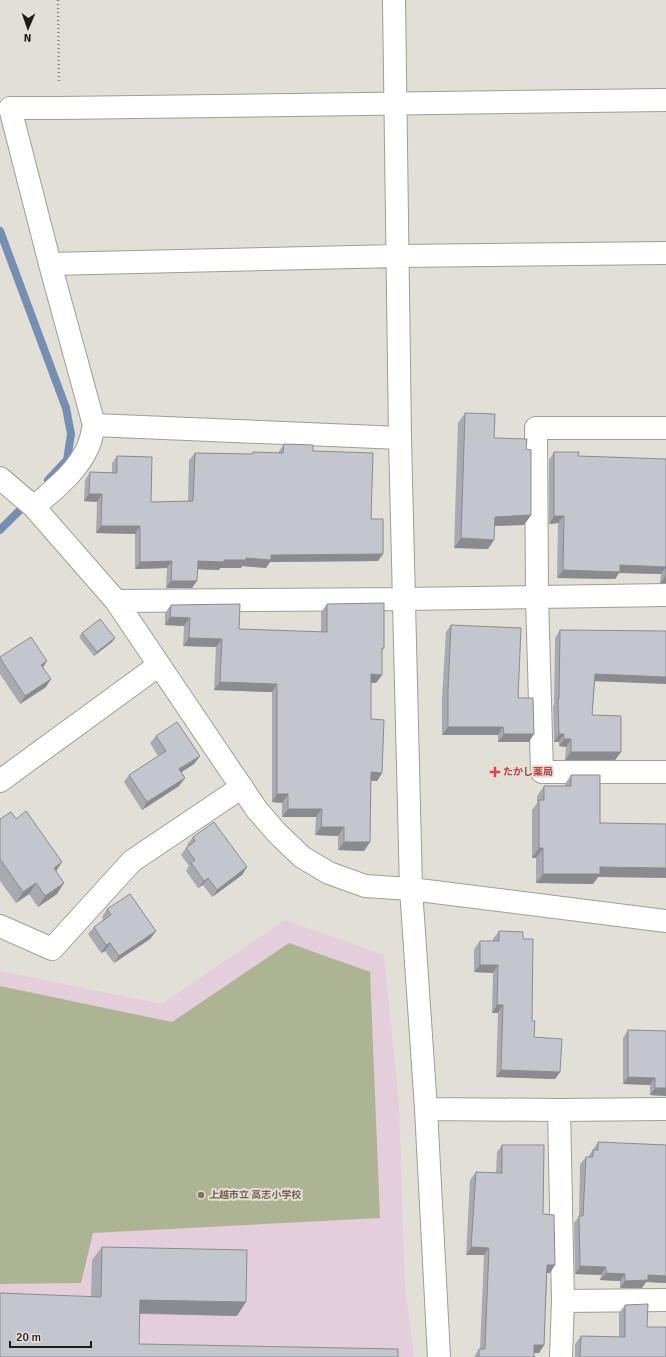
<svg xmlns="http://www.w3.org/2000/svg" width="666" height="1357" viewBox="0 0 666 1357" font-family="Signika,'Noto Sans JP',sans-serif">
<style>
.education{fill:#e4cedb}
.green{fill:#adb493}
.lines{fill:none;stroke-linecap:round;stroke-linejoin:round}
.stream{stroke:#758eb1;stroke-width:8}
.minor-casing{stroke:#a09d95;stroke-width:24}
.path{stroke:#8b8983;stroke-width:2.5;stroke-dasharray:1 3;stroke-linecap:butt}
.minor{stroke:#fff;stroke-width:22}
.wall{fill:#a9aab1}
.shaded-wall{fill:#898b90}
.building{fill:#c4c6ce;stroke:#898b90}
.health-dot{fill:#e0444e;stroke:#e2dfd7;stroke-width:1.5}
.education-dot{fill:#8d6e63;stroke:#e2dfd7;stroke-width:1.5}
.labels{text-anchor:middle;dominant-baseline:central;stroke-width:4;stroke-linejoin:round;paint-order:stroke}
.health-label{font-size:10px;font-weight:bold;fill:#be3a42;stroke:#e2dfd7;text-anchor:start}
.education-label{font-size:10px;font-weight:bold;fill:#785e54;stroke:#e2dfd7;text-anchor:start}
</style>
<rect width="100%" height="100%" fill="#e2dfd7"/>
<!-- education -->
<path class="education" d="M285,920L384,955L399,1103L405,1287L414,1357H0V971L162,1004Z"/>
<!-- green -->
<path class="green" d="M289,943L370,972L380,1218L93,1233L81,1283L0,1284V986L172,1022Z"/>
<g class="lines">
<!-- stream -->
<path class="stream" d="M0,231L66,408L71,434L67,460L48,480
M0,530L28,502"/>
<!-- minor casing -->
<g class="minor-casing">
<path id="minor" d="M394,0L400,438L411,889L426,1109L439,1357
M50,264L10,108H59L666,100
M94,425L50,264L397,256L666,253
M666,428H536L537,597L542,772H666
M0,478L34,507L116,601L257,810L277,833L302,857L329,873L365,886L411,889L666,921
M34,507C53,490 76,473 87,449C91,442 92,433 94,425L400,438
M116,601L404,599L666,595
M0,781L159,665
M0,926L52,949L132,861L242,787
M426,1109L559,1110L666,1109
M559,1110L563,1301
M561,1357L563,1301L666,1300"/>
</g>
<!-- path -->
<path class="path" d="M58,0L59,83"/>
<!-- minor -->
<use href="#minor" class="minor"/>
</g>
<!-- wall -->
<path class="wall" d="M465,413L494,438L526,449L531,515L524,525L495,526L488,549L454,548L458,423Z
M284,444L313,451L371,519L378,561L270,562L266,568L242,566L241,568H220L219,570L197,569L192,588H166L167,568L135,569V534L96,533L97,502L84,501L85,480L90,472L112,473V463L117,456L151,502L188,501L189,460L195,453L252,454L253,452L279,453V451Z
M554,452L578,456L666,459V583H660L661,574L619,573L615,579L557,578L558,523L549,524V460Z
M327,604L384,648L382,651V675L376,683H371V719L382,773L377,781H371L370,842L364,851L338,850V836L315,835L316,817H282V803L272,802V692L214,690L216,647L183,646L184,626L165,625V613L171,605L239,629L321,632V612Z
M451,625L518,698L529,742H498V735H442V698L446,632Z
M560,630L595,682L592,715L621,752L615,760H565L566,747L559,746V742H554L553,706L554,704L555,638Z
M82,633L115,638L112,642L94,656L79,637Z
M0,657L47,661L43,667L46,687L20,704L0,674Z
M156,736L200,756L194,764L181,772L185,778L179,786L142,810L124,782L129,775L158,756L150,743Z
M571,775L598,877L593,884L536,883V858H532V810L537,803V796L544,786H565V784Z
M0,819L56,871L57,894L38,907L29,894L16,903L0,881Z
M193,837L247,867L242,875L212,897L203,885L198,888L186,871L189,866L181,855L186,848L188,846L187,845Z
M107,909L156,931L150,939L114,963L105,951L101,953L88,934L94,927L103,920L102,917Z
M499,931L523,939L534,1037L560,1072L555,1079L496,1077L498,1013H492L493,973L474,972V949L480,941H493V939Z
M628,1030L666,1031V1096L650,1095V1085L623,1084V1038Z
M598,1142L666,1145V1283L646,1282L642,1288H620V1281L600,1280L601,1275L575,1274L574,1223L579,1216L580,1164L586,1157H588Z
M502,1145L543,1214L550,1273H547L544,1345L539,1353H534V1357H474L479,1349H480L484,1255H466L470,1180L476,1172L496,1173L497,1152Z
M102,1247L237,1316L140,1314L0,1357L91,1296L92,1260Z
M625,1305L647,1327L666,1357H575V1344L581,1336L619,1337V1313Z"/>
<!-- shaded-wall -->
<path class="shaded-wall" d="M89,494H102L97,502L84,501Z
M531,515L524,525L488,526L495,517Z
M554,516H564L558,523L549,524Z
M101,526H140L135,534L96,533Z
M461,538L494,540L488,549L454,548Z
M383,554L378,561L270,562L266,568L242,566L241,568H220L219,570L192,569L198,561L224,560L271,555Z
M172,561L167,568L135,569L140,562Z
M620,565L666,567L661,574L619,573L615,579L557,578L563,570Z
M666,575V583H660Z
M171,581H197L192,588H166Z
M170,617L190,618L184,626L165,625Z
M115,638L112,642L94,656L97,652Z
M189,638L222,639L216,647L183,646Z
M47,661L42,669L41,665Z
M371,674L382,675L376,683H366Z
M595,674L666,677V684L590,681Z
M51,679L46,687L20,704L25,696Z
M220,682L277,684L272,692L214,690Z
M448,727H503L498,735H442Z
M504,734H534L529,742H498Z
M559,734H564L559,742H554Z
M564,739H571L566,747L559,746Z
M571,752H621L615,760H565Z
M200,756L194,764L174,777L179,769Z
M371,772L382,773L377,781L365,780Z
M185,778L179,786L142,810L147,802Z
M277,794H288L282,803L272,802Z
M288,809H322L316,817H282Z
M321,827H344L338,836L315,835Z
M344,842H370L364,851L338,850Z
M539,848H543L536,858H532Z
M62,862L55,873L54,868Z
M247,867L242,875L212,897L217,890Z
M600,867L666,868V878L598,877L593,884L536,883L543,874Z
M208,878L203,885L198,888L204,881Z
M36,883L29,894L16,903L23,892Z
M64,883L57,894L38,907L45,896Z
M156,931L150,939L114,963L119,956Z
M110,943L105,951L101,953L106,945Z
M480,965H498L493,973L474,972Z
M497,1005H503L498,1013H492Z
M501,1070L560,1072L555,1079L496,1077Z
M628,1077L655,1078L650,1085L623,1084Z
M655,1088H666V1096L650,1095Z
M471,1247L489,1248L484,1255H466Z
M547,1265H555L550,1273L542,1272Z
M580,1266L606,1267L601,1275L575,1274Z
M606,1273L625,1274L620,1281L600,1280Z
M648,1275L666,1276V1283L646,1282L642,1288H620L625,1281Z
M140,1300L246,1302L237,1316L131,1313Z
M534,1345H544L539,1353L529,1352Z"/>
<!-- building -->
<path class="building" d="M465,413L495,414L494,438L527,439L526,449L531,450V515L495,517L494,540L461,538Z
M284,444L313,445V451L373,453L371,519H383V554L271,555V560L246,558V560H224V562L198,561L197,581H171L172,561L140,562V526H101L102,494H89L90,472L117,473V456L152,457L151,502L193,501L195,453L253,454V452L283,453Z
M554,452H579L578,456L666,459V575V567L620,565V572L563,570L564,516H554Z
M384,603V648H382V675L371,674V719L384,720L382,773L371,772L370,842H344V827H321L322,809H288V794H277V684L220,682L222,639L189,638L190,618L170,617L171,605L240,604L239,629L327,632V604Z
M100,619L115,638L97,652L82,633Z
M451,625L521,628L518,698H533L534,734H504L503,727H448V691Z
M560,630L666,631V677L595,674L592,715L621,716V752H571V739H564V734H559L558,699H559Z
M31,637L47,661L41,665L51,679L25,696L0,658V657Z
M177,722L200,756L179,769L185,778L147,802L129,775L166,751L156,736Z
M571,775H600V823L666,824V868L600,867V874H543V848H539V800H544V786H571Z
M26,811L62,862L54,868L64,883L45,896L36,883L23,892L0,859V819L11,812L16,819Z
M214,822L247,867L217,890L208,878L204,881L191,863L195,860L186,848L195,841L193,837Z
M130,894L156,931L119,956L110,943L106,945L94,927L111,915L107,909Z
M499,931L523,932V939H533L532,1021H535L534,1037L562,1039L560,1072L501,1070L503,1005H497L498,965H480V941H499Z
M628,1030L666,1031V1088H655V1078L628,1077Z
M598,1142L666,1145V1276L648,1275V1280L625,1281V1274L606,1273V1267L580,1266L579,1216H583L586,1157H593V1150H598Z
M502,1145H544L543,1214L554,1215L555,1265H547L544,1345H534V1357H479V1349H485L489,1248L471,1247L476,1172L502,1173Z
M102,1247L247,1250L246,1302L140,1300L139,1344L398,1349V1357H0V1293L101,1297Z
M648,1304L647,1327H666V1357H580L581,1336L625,1337V1305Z"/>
<!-- markers -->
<path class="health-dot" d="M493 766h4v4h4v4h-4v4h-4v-4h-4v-4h4z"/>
<circle class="education-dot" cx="201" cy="1195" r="4"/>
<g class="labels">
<!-- health labels -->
<g class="health-label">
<text x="503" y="772">たかし薬局</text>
</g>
<!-- education labels -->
<g class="education-label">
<text x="209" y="1195">上越市立 高志小学校</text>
</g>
</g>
<!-- north arrow -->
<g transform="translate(28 28) rotate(182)" stroke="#e2dfd7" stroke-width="3" paint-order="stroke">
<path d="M0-3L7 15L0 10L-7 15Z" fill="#1c1b18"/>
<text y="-6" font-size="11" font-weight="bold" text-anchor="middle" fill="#1c1b18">N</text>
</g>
<!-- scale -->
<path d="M10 1341v6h81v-6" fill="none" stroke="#1c1b18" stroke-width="2"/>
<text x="16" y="1341" font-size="12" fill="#1c1b18" stroke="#e2dfd7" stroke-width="3" paint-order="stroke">20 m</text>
</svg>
